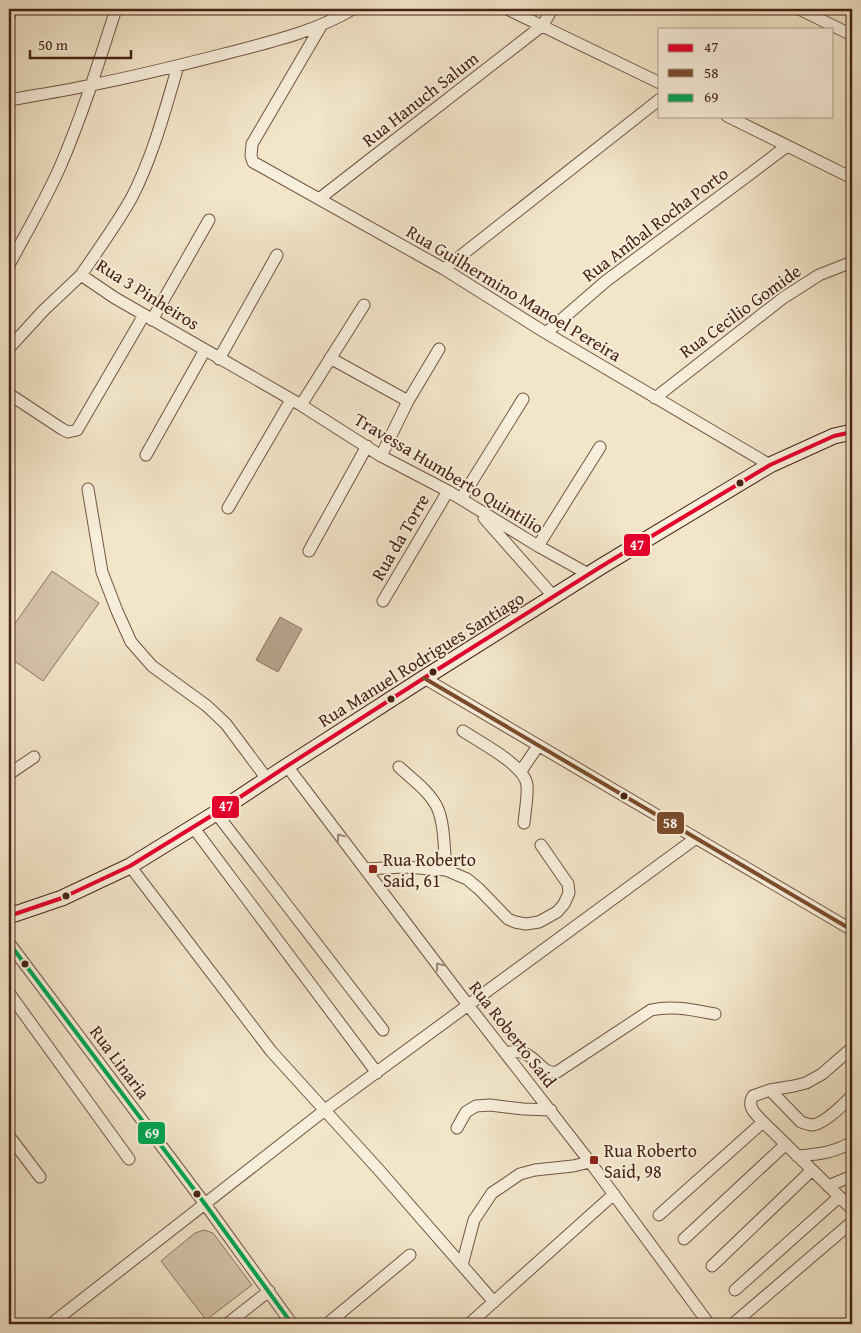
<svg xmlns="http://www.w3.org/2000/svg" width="861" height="1333" viewBox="0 0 861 1333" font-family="'Gentium Book Plus',serif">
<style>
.green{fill:#d5c4aa;stroke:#8e7460}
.water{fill:#b8a38b;stroke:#8b705c}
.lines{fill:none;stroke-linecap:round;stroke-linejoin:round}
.street-casing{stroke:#725442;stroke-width:13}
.secondary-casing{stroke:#472315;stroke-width:17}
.street{stroke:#f7eedb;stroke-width:11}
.secondary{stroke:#f7eedb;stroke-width:15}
.bus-1-casing{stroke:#f7eedb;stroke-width:8}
.bus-2-casing{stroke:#f7eedb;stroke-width:8}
.bus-3-casing{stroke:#f7eedb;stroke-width:8}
.bus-1{stroke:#e4002b;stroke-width:4}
.bus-2{stroke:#7a4b2a;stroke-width:4}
.bus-3{stroke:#00a651;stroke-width:4}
.oneway{stroke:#9f8878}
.bus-dot{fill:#472315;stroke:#f7eedb;stroke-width:2}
.poi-dot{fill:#8f2418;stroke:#f7eedb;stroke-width:2}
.labels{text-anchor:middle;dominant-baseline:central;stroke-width:4;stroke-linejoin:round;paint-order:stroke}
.street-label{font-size:18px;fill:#472315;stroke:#f7eedb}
.poi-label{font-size:18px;fill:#472315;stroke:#f7eedb;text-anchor:start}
.line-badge{stroke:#f7eedb;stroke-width:2}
.badge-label{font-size:14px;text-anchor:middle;font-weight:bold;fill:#fff}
</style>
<rect width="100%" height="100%" fill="#f2e5c8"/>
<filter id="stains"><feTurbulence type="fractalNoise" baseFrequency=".004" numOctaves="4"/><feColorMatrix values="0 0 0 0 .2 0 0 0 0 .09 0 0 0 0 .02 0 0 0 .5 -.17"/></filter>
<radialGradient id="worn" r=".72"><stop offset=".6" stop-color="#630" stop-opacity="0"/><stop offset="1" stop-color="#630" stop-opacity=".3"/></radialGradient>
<!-- green -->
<path class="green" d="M52,571L99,603L43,681L9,657V632Z
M204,1230L213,1233L252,1285L206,1320L161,1261L195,1233Z"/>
<!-- water -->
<path class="water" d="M280,617L302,629L278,672L256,660Z"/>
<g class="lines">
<!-- street casing -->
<g class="street-casing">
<path id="street" d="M507,9L660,83
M799,9L852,35
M9,17L11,9
M321,26L252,144L251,156L253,162L444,269L546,333L770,465
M178,66C165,110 153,156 132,197C117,224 98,250 81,275L115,298L301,405L381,456L448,491L538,546L590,575
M9,100C36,95 64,91 91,85C139,76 185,64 232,52C274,41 316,31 353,9
M727,116L852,178
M319,199L543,25L552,9
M9,265C26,233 45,201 60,167C82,116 99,62 116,9
M444,269L660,99
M152,320L209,220
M546,333L606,281L750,174L787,146
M9,348L44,310L81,275
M330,358L408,401
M219,359L277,255
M9,394L62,429L68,432L77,430L144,315
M655,398L783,298L819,275L852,262
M301,405L364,305
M146,455L205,350
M381,456L408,401L439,349
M88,489L102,572L117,611L131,642L152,666L207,706L226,724L267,779
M461,499L523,399
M228,508L291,400
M484,518L554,597
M538,546L600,447
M309,551L367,446
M383,601L448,491
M424,678L852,930
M463,731C479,742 525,765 527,785C528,795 525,812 524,823
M287,766L468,1005L590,1162L709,1324
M399,767C412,779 429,791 437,807C445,824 444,851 446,870
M521,771L538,746
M9,774L34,757
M216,813L383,1030
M193,827L377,1073
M130,866L271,1051L379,1170L494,1302
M365,869L404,867L446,870L467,879L479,889L508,919L515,922L526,924L539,922L557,912L564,904L569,893L568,884L541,845
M9,943L205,1204L292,1324
M9,993L129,1159
M852,1048L822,1074L806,1083L794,1086L770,1090L753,1096C746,1107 756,1114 763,1122L852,1209
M506,1053C534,1044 539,1076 557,1072L651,1010C673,1005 693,1010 715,1014
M770,1090L801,1122C805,1123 808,1125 813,1125C826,1123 843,1104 852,1096
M457,1128L466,1112L476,1106L490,1105L523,1109L551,1110
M9,1136L40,1177
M797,1156C818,1154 834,1153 852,1142
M828,1186L852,1176
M659,1215L763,1122
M684,1239L786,1144
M462,1265L474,1220L492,1193L520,1174L535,1170L573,1166L590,1162
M712,1266L812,1170
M735,1290L839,1197
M51,1324L325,1110L696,838
M227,1324L269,1291
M327,1324L410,1255
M469,1324L614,1194
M733,1324L852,1222"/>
</g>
<!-- secondary casing -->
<g class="secondary-casing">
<path id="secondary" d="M9,916L62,898L130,866L216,813L287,766L424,678L602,566L770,465L834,436L852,432"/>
</g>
<!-- street -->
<use href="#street" class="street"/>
<!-- secondary -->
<use href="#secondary" class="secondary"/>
<!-- bus-1 casing -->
<g class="bus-1-casing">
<path id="bus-1" d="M9,916L62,898L130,866L216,813L287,766L424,678L602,566L770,465L834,436L852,432"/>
</g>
<!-- bus-2 casing -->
<g class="bus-2-casing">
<path id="bus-2" d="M424,678L852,930"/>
</g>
<!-- bus-3 casing -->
<g class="bus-3-casing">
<path id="bus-3" d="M9,943L205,1204L292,1324"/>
</g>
<!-- bus-1 -->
<use href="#bus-1" class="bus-1"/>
<!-- bus-2 -->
<use href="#bus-2" class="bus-2"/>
<!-- bus-3 -->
<use href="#bus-3" class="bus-3"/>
</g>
<!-- one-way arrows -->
<defs><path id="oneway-chevron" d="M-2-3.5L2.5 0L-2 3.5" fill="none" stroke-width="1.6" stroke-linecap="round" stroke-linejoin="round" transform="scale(1.25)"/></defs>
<g class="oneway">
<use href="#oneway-chevron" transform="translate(340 837) rotate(-127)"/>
<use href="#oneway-chevron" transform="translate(439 966) rotate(-127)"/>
</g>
<!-- markers -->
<g class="bus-dot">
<circle cx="740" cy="483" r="4.5"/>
<circle cx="433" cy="672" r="4.5"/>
<circle cx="391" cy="699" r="4.5"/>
<circle cx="624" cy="796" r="4.5"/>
<circle cx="66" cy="896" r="4.5"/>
<circle cx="25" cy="964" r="4.5"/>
<circle cx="197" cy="1194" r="4.5"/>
</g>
<g class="poi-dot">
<rect x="368" y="864" width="10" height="10" rx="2.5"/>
<rect x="589" y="1155" width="10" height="10" rx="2.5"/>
</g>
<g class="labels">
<!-- street labels -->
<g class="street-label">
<text transform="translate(420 99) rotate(-38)">Rua Hanuch Salum</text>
<text transform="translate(655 224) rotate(-37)">Rua Aníbal Rocha Porto</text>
<text transform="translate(514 293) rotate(31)">Rua Guilhermino Manoel Pereira</text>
<text transform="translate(148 294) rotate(32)">Rua 3 Pinheiros</text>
<text transform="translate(740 311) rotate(-36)">Rua Cecilio Gomide</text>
<text transform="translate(449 473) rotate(31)">Travessa Humberto Quintilio</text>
<text transform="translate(400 537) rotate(-60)">Rua da Torre</text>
<text transform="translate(421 659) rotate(-32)">Rua Manuel Rodrigues Santiago</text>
<text transform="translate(513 1034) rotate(52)">Rua Roberto Said</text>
<text transform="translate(120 1062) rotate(53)">Rua Linaria</text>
</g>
<!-- poi labels -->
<g class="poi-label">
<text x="383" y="859">Rua Roberto<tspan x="383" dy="21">Said, 61</tspan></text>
<text x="604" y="1150">Rua Roberto<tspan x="604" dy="21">Said, 98</tspan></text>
</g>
</g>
<g class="line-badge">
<rect x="623" y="533" width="28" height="24" rx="5" fill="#e4002b"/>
<rect x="211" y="795" width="29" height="24" rx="5" fill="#e4002b"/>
<rect x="656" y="811" width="29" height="24" rx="5" fill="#7a4b2a"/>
<rect x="137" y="1121" width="29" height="24" rx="5" fill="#00a651"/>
</g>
<g class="badge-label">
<text x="637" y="550">47</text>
<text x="226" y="811">47</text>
<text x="670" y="828">58</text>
<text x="152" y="1138">69</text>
</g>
<!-- margin -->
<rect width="861" height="1333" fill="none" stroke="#f2e5c8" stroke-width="30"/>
<rect x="10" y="10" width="841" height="1313" fill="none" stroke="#472315" stroke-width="2.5"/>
<rect x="15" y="15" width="831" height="1303" fill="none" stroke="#472315"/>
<!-- legend -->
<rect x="658" y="28" width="175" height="90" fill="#f7eedb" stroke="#b19d8c"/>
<rect x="668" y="44" width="25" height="8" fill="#e4002b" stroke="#b19d8c"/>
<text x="704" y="52" font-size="15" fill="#472315">47</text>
<rect x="668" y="69" width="25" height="8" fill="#7a4b2a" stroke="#b19d8c"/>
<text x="704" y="78" font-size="15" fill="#472315">58</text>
<rect x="668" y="94" width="25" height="8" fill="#00a651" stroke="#b19d8c"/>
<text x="704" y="102" font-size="15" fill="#472315">69</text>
<!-- scale -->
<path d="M30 50v8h101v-8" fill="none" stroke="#472315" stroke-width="2.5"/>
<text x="38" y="50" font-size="15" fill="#472315" stroke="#f7eedb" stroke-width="4" paint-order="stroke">50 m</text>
<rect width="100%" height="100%" filter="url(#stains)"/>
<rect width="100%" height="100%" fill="url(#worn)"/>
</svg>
